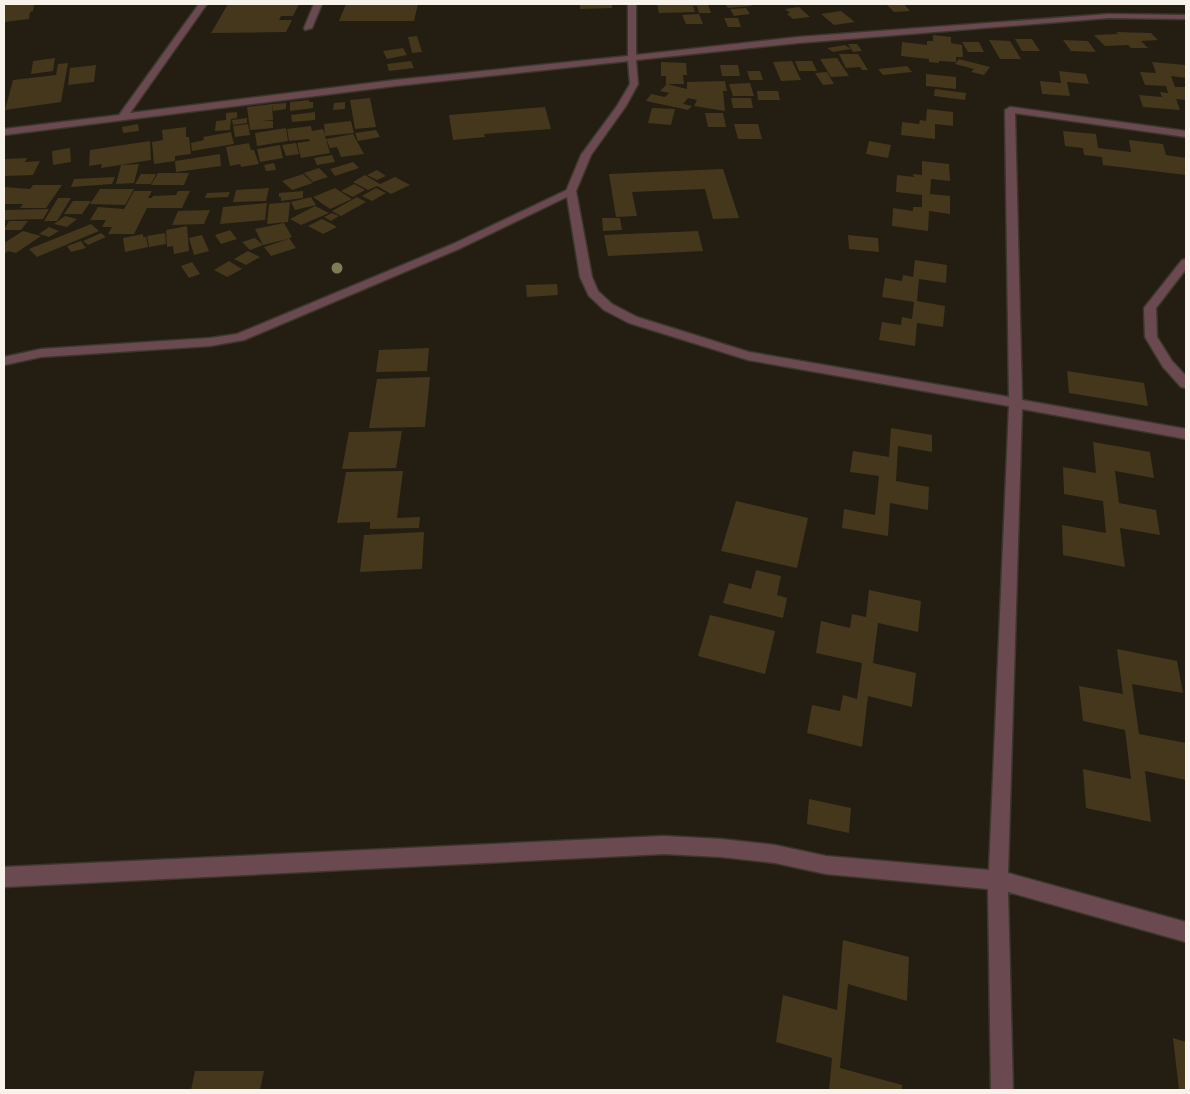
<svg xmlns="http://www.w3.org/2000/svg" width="1190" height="1094" viewBox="0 0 1190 1094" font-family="'Archivo Narrow',sans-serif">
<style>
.building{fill:#45371c}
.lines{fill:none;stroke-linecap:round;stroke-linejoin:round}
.lane-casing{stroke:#3c372c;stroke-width:3}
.street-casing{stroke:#3c372c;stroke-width:3}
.lane{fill:#6b4951;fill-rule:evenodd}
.street{fill:#6b4951;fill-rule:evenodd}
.tree{fill:#7c7c57}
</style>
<rect width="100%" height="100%" fill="#231d12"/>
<!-- building -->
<path class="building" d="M4,4L34,5L33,11L30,12L29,19L4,22Z
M228,4H299L293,16H281L279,20H292L286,32L211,33Z
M346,4H418L414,21H339Z
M580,4H612V8L580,9Z
M657,4H708L711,13H699L697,6H693L695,12L659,13Z
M725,4H750L752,6L728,8Z
M886,4H904L910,11L894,12Z
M799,7L810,17L793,19L787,14L790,13L785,9Z
M746,8L750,14L734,16L730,9Z
M841,11L855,22L834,25L821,14Z
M699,14L703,24H686L682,15Z
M724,18H738L741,27H728Z
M1116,32L1151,33L1158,40L1141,41L1148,48H1131L1128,45L1105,46L1094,35L1118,34Z
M933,35L951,37V43L962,45L963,57H956V62L939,61V63L929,62V59L901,56L902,42L927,45V41H933Z
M417,36L422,52L412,53L408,37Z
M1015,39H1032L1040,51H1022Z
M989,40L1010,41L1021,59H1000Z
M1063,40L1088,41L1096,52L1071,51Z
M962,42H979L984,52H968Z
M848,44H857L862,51L853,52Z
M845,45L851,49L833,52L827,48Z
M403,48L407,55L387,59L383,51Z
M839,54H858L868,70H862L860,67L846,68Z
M55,58L53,71L31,74L33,61Z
M837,58L849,76L831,77L820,59Z
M959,59L990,67L984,75L971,72L974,69L955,64Z
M411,61L414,68L389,71L387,64Z
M792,61L801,80L781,81L773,62Z
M795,61H812L817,71H799Z
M661,62L686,63L687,75H683L684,84H666V76H661Z
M1152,62L1186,65V78L1171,76L1175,87H1186V100L1176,99L1180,110L1143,107L1139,95L1162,97L1160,92L1168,93L1166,86L1145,85L1140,72L1156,73Z
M68,63L61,102L5,110L13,80L56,75L58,64Z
M96,65L94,82L68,85L70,68Z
M720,65H738L740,76H722Z
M907,66L912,72L883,75L878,69Z
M747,71H760L763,80H750Z
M1059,71L1086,74L1089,84L1067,82L1070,96L1042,94L1040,81L1061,83Z
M827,72L834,84L823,85L815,73Z
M926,74L956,77V89L926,86Z
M725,81L727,91H723L725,111L694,106L697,100L688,98L683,104L692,106L688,110L646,101L651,94L665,97L669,93L660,91L667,84L687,89V82Z
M750,83L754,96H733L729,84Z
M935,89L966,93L965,100L934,96Z
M757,91H778L780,100H758Z
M370,98L376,127L355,129L350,100Z
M731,98H751L753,108H733Z
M309,100V102H313V108L290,111V102Z
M345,102V109L333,110L334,103Z
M286,103V109L273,111L272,104Z
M272,104L273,120L261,121H273V128L250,130L247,107Z
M545,107L551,129L484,134L485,137L453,140L449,115Z
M652,108L675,109L671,125L648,123Z
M927,109L953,112V126L935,124V139L901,135L902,122L919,124L920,120L926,121Z
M237,112V118L231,119L230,130L215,131L216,121L226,120V113Z
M315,112V120L292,122L291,115Z
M705,113H723L726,127H708Z
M247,118V123L233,125L232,120Z
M351,121L354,133L325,136L324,124Z
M138,124L139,131L123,133L122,127Z
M248,124L250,135L235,137L233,126Z
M734,124H758L762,139H738Z
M311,126L312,131L323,129L330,153L301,158L297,143L310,141L309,139L289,141L287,129Z
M186,127V137H189L191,154L175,156V161L154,164L152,142L163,140L162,130Z
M286,128L288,141L257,146L255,133Z
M376,130L380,137L358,141L355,133Z
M1063,131L1096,134L1098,148L1131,152L1129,140L1163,144L1166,155L1186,158V175L1103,165L1102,157L1084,155L1083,148L1065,146Z
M231,132L234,144L192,151L191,143L204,140L203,137Z
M353,134L364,154L341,157L337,147L330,148L326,139Z
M150,141L151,160L101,168L102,164L89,166L90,150Z
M869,141L891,145L888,158L866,154Z
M249,143L251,150H254L259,164L241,167L240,164L230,166L226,147Z
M296,143L299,154L286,156L282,145Z
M280,145L283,158L260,162L257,149Z
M70,148L71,162L53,165L52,151Z
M220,154L221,166L176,172L175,161Z
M332,155L335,162L317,165L314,158Z
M27,158L25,162L40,161L33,175L4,176V159Z
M922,161L949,164L950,181L931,179L930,194L950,196V214L929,211L928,231L892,226L893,208L913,211V207H922V195L896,192L897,175L914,177L913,174L922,175Z
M353,162L359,168L335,176L330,169Z
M274,163L276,170L266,171L264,165Z
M139,164L134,183L116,184L121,165Z
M319,168L328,177L313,182L304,173Z
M723,169L739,218L713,219L705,189L632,192L637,216L616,217L609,174Z
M377,170L386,176L377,180L367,175Z
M158,173H189L184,185H151Z
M141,174H156L151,184H135Z
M303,174L313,183L292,190L282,181Z
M365,175L380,184L395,177L410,185L391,194L377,186L368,190L353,182Z
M115,177L112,184L71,187L74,179Z
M354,184L365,190L353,197L341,191Z
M33,185H62L46,208H20L23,204H4V187L30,189Z
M269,188L266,201L233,202L236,190Z
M335,188L352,199L330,209L313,197Z
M376,188L386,193L372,201L362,196Z
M100,189H134L125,205L90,204Z
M134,191H152L148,198H152L153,196L176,195L178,191H190L182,208H147L134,234H108L112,227H102L106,220H90L98,207L124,209Z
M303,191V198L281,201V197H279V193Z
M230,192L228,197L205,198L207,193Z
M311,197L316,205L295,210L291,202Z
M357,197L366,202L341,216L332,211Z
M58,198H71L57,221H44Z
M73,201H91L82,214H64Z
M290,202L288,222L267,224L269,204Z
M267,203L265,220L220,224L223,207Z
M315,206L329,213L301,225L290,219Z
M49,209L43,219L4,220V210Z
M210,210L204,224L172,225L178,211Z
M332,213L339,216L331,221L324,217Z
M65,216L77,219L67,227L54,224Z
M602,218H620L622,230L603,231Z
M322,219L330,223L337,227L323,234L308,226Z
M9,221H28L21,230H4Z
M284,223L292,237L289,238L296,248L271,256L264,247L288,239L263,245L255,229Z
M91,224L99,231L37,257L29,249Z
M187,226L189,251L174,254L173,246L167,247L166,230Z
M49,227L59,231L49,237L39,234Z
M230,230L237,239L221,244L215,235Z
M23,231L41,236L16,253L8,251L4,254V243Z
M698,231L703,251L608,256L604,235Z
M101,233L106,237L88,245L83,241Z
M165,233L166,244L149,247L147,236Z
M143,234V237H146L148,247L125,252L123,238Z
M202,235L209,251L194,255L189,238Z
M848,235L878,238L879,252L849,249Z
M255,238L263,245L250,250L242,242Z
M81,241L86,248L71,252L67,246Z
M248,251L260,257L246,265L234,259Z
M915,260L947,265L946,283L919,279L917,301L945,306L943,327L917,323L915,346L879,340L882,322L901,325L902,317L912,319L914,302L882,297L885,278L902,281L903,275L913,277Z
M229,261L242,269L227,277L214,270Z
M192,262L200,274L189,278L181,266Z
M557,284L558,295L527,297L526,285Z
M429,348L427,371L376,372L379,350Z
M1067,371L1144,383L1148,406L1069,393Z
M430,377L425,427L369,428L377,379Z
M891,428L932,435V452L898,446L896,481L929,487L928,510L890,503L888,536L842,528L844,509L875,515L879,476L850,472L853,451L889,457Z
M402,431L396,468L342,469L349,432Z
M1093,442L1150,452L1154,478L1115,471L1119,503L1156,510L1160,535L1120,528L1125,567L1063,555L1062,525L1106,533L1103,501L1064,494L1063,467L1096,473Z
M403,471L397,518L420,517L419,528L370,529V522L337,523L346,472Z
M736,501L808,518L797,568L721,551Z
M424,532L422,569L360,572L364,535Z
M756,570L781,576L777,595L787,598L783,618L723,603L729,583L751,589Z
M869,590L921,601L918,632L878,623L873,663L916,673L912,707L868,696L862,747L807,733L812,705L840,711L843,695L857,699L862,663L816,653L821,621L850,628L852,614L866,617Z
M710,615L775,631L765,674L698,656Z
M1117,649L1177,661L1183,693L1132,684L1139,734L1186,743V780L1145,771L1151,822L1086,808L1083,769L1131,779L1125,730L1083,721L1079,686L1123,694Z
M809,799L851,808L849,833L807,824Z
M843,940L909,957L907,1001L848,984L840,1068L902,1085V1090H829L832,1058L776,1042L783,995L837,1010Z
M1173,1038L1186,1042V1090H1179Z
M195,1071H264L260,1090H191Z"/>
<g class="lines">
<!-- lane casing -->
<g class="lane-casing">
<path id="lane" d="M571,188L575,189L576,191L575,193L461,248L244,340L210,346L41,357L4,365V357L41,349L210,338L237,334L453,244Z"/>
</g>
<!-- street casing -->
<g class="street-casing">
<path id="street" d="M199,4H207L130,113L395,80L628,56V4H636V55L798,37L1109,14L1186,15V19L1109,18L798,43L636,60L638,84L626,106L591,155L576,191L592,277L598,291L612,304L637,317L749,352L1009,397L1005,110L1010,107L1186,131V137L1015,113L1022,400L1186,429V439L1022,409L1008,873L1186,922V942L1008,892L1013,1090H991L988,889L826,874L775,863L721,857L664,854L4,887V867L664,836L721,839L775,845L826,856L989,870L1009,406L748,360L629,323L604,310L589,296L580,277L566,191L581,155L617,106L630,84L628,61L395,86L4,135V129L119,115Z
M314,4H322L312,28L305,30L304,28Z
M1186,259V269L1156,308L1157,337L1172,361L1186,376V388L1181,387L1163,367L1145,337L1144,308L1182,260Z"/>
</g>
<!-- lane -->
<use href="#lane" class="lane"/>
<!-- street -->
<use href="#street" class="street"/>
</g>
<!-- trees -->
<circle class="tree" cx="337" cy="268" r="5.5"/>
<!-- border -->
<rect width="1190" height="1094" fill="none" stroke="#f7f3eb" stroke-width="10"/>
</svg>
